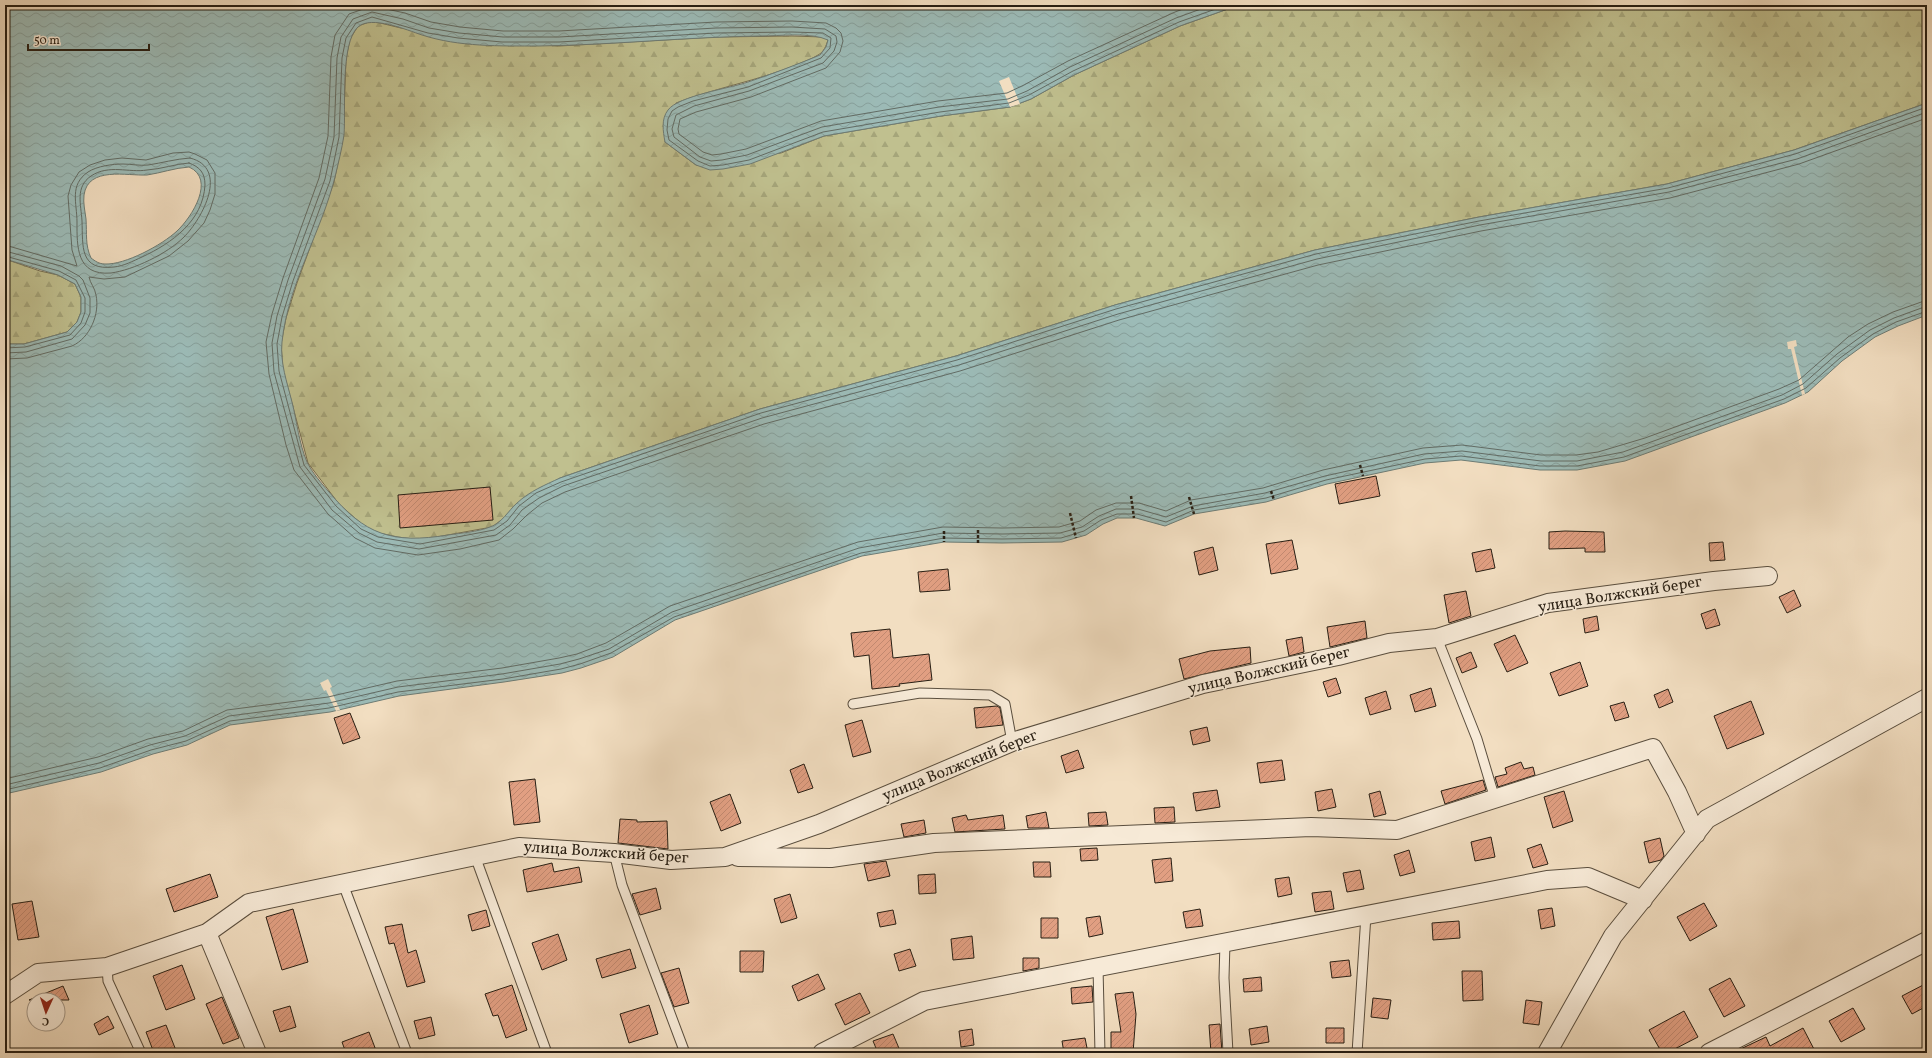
<svg xmlns="http://www.w3.org/2000/svg" width="1932" height="1058" viewBox="0 0 1932 1058" font-family="Vollkorn,serif">
<style>
.forest{fill:url(#forest-firs);stroke:#746f51}
.water{fill:url(#water-waves);stroke:#6d7c75;fill-rule:evenodd}
.pier{fill:#f2dec1}
.lines{fill:none;stroke-linecap:round;stroke-linejoin:round}
.shore{stroke:#626c65;stroke-width:1}
.building{fill:url(#building-hatch);stroke:#271e13}
.lane-casing{stroke:#5a4e3e;stroke-width:11}
.street-casing{stroke:#5a4e3e;stroke-width:20}
.path{stroke:#271e13;stroke-width:2.5;stroke-dasharray:3 2;stroke-linecap:butt}
.lane{stroke:#f7ead7;stroke-width:9}
.street{stroke:#f7ead7;stroke-width:18}
.labels{text-anchor:middle;dominant-baseline:central;stroke-width:3;stroke-linejoin:round;paint-order:stroke}
.street-label{font-size:16px;fill:#271e13;stroke:#f7ead7}
</style>
<defs>
<pattern id="forest-firs" width="22" height="20" patternUnits="userSpaceOnUse"><rect width="22" height="20" fill="#c0c08f"/><path d="M5 1l3.5 6h-7zM16 11l3.5 6h-7z" fill="#a5a57a"/></pattern>
<pattern id="water-waves" width="16" height="10" patternUnits="userSpaceOnUse"><rect width="16" height="10" fill="#9cbbb7"/><path d="M0 5q4-4 8 0t8 0" fill="none" stroke="#86a09c"/></pattern>
<pattern id="building-hatch" width="6" height="6" patternUnits="userSpaceOnUse"><rect width="6" height="6" fill="#e19f82"/><path d="M-1 1l2-2M0 6l6-6M5 7l2-2" fill="none" stroke="#c1886f"/></pattern>
</defs>
<rect width="100%" height="100%" fill="#f2dec1"/>
<filter id="stains"><feTurbulence type="fractalNoise" baseFrequency=".005" numOctaves="4"/><feColorMatrix values="0 0 0 0 .2 0 0 0 0 .09 0 0 0 0 .02 0 0 0 .5 -.17"/></filter>
<radialGradient id="worn" r=".72"><stop offset=".6" stop-color="#630" stop-opacity="0"/><stop offset="1" stop-color="#630" stop-opacity=".3"/></radialGradient>
<!-- forest -->
<path class="forest" d="M1239,5H1927V103L1794,150L1667,184L1479,217L1315,250L1115,305L956,356L760,409L560,478L516,504L504,518L492,527L420,540L398,537L379,533L364,526L339,504L308,463L283,370L281,344L286,318L297,283L334,182L343,138L346,58L350,39L358,26L372,21L401,28L559,46L716,37L792,36L823,37L828,40C826,46 824,52 818,55C812,59 803,62 796,65C757,81 715,88 676,103L665,142L696,165L781,153L824,136L941,116L1010,107L1031,99L1074,75L1180,26Z
M5,259L40,271L58,275L75,284L81,297V312L77,322L67,332L24,344H5Z"/>
<!-- water -->
<path class="water" d="M5,5H1239L1180,26L1074,75L1031,99L1010,107L941,116L824,136L750,164L723,169L710,170L696,165L665,142C663,131 661,119 668,110C678,96 731,88 748,82C772,74 796,65 820,55L826,47L828,40C811,32 779,36 761,36C686,37 613,45 539,46C500,46 459,47 422,35C407,30 371,15 358,27C340,43 346,110 344,135C342,149 338,164 335,177C321,233 288,284 282,342C280,363 287,382 292,402C297,422 299,443 307,462C312,472 321,483 329,492C365,535 392,544 448,535C461,533 477,532 490,527C502,523 508,511 517,503C530,491 545,485 560,478L760,409L956,356L1115,305L1315,250L1479,217L1667,184L1794,150L1927,103V315L1898,326L1875,337L1842,361L1808,392L1785,403L1625,461L1577,470H1540L1461,460L1425,463L1327,484L1266,502L1194,514L1165,526L1136,518H1117L1103,524L1086,535L1062,542L1002,543L944,542L862,556L675,620L613,657L581,668L562,673L504,682L399,696L330,712L230,725L187,745L153,754L101,772L5,794V344H24L67,332L77,322L81,312V297L75,284L58,275L5,259ZM189,167C216,179 192,217 177,231C162,245 125,265 105,264C99,264 95,261 91,258C85,245 87,234 86,219C85,211 83,203 84,195C88,166 127,176 147,175C161,173 174,168 189,167Z"/>
<!-- pier -->
<path class="pier" d="M1009,77L1020,104L1010,107L999,81Z
M1796,340L1797,346L1794,347L1805,394L1802,395L1791,349H1788L1787,342Z
M328,679L332,687L330,688L340,710L336,711L326,690L324,691L320,683Z"/>
<g class="lines">
<!-- shore -->
<path class="shore" d="M1194,5L1175,12L1068,61L1024,85L1007,93L938,101L821,121L746,149L721,154L712,155L703,152L679,134L678,129L680,119L696,112L751,97L826,68L840,52L843,41L841,33L836,28L826,23L792,21L716,22L559,31H503L460,27L431,22L405,13L372,6L349,14L335,35L331,57L328,136L319,178L283,278L272,314L266,342L269,374L286,445L294,470L328,514L355,538L375,548L418,555L460,549L499,540L513,529L527,515L542,503L565,492L764,424L960,371L1119,320L1318,265L1481,231L1670,198L1799,164L1927,118
M1212,5L1176,18L1070,67L1027,91L1008,99L939,107L822,127L747,155L722,160L711,161L700,157L674,137L672,129L676,115L694,106L749,91L823,63L834,51L837,42L836,36L825,29L792,27L716,28L559,37H503L459,33L429,28L403,19L372,12L353,19L341,37L337,58L334,137L325,179L288,280L277,316L272,343L274,372L300,467L332,510L359,533L377,542L419,549L496,535L510,525L522,510L539,498L563,486L762,418L959,365L1118,314L1317,259L1480,225L1669,192L1797,159L1927,112
M1227,5L1179,22L1073,71L1029,95L1009,103L940,112L823,132L749,160L723,165L710,166L698,161L669,140L667,130L668,119L672,111L678,107L693,101L748,87L821,58L830,48L831,38L823,33L792,32L716,33L559,42H502L458,38L428,33L372,17L356,23L346,38L342,58L339,137L330,181L293,281L282,317L277,344L279,371L304,465L336,506L361,529L378,537L420,544L494,530L507,521L519,506L536,493L561,482L761,413L957,360L1116,309L1316,254L1479,221L1668,188L1795,154L1927,107
M190,158C230,168 202,219 184,237C167,254 133,270 111,273C76,276 77,246 77,222C77,203 69,185 88,172C97,166 113,164 123,164C131,164 140,166 148,165C162,163 175,159 190,158Z
M189,163C200,167 205,173 205,185C203,221 172,243 142,257C133,261 124,266 114,267C79,271 83,246 82,221C81,204 75,187 91,176C109,164 129,173 147,170C162,169 175,164 189,163Z
M5,245L77,266L72,250L68,196L71,185L79,172L90,165L105,160L122,158L146,160L173,153L189,152L195,154L207,160L215,173V194L210,210L204,223L188,241L169,256L125,277L104,279L89,277C90,283 95,288 96,295C100,314 90,338 72,346L27,358L5,359
M5,251L61,266L79,276L83,280L90,298V313L85,325L72,339L26,352L5,353
M5,256L59,271L76,280L85,298V312L81,323L70,335L25,347L5,348
M5,779L98,757L148,739L183,731L227,710L328,697L397,681L502,668L559,658L577,654L606,643L670,606L858,542L943,527L1002,528L1059,527L1080,521L1096,510L1116,503H1139L1166,511L1191,500L1263,488L1323,470L1423,448L1462,445L1541,455H1576L1598,452L1645,438L1779,389L1799,380L1848,337L1868,324L1893,312L1927,300
M5,785L99,763L150,745L185,736L229,716L329,703L398,687L502,674L560,664L579,659L609,649L672,612L859,548L943,533L1002,534L1060,533L1082,527L1099,516L1116,509H1138L1166,517L1193,506L1265,493L1325,476L1424,454L1462,451L1541,461H1577L1623,452L1782,395L1803,384L1837,354L1870,330L1894,318L1927,306
M5,790L100,768L151,750L186,741L230,721L329,708L398,692L503,679L561,669L580,664L611,653L674,617L861,553L944,538L1002,539L1061,538L1084,531L1101,520L1117,514H1137L1166,522L1194,510L1266,498L1326,480L1425,459L1461,456L1540,466H1577L1624,457L1784,399L1806,388L1840,358L1873,334L1896,322L1927,311"/>
</g>
<!-- building -->
<path class="building" d="M1376,476L1380,496L1339,504L1335,484Z
M490,487L493,520L400,528L398,495Z
M1565,531L1604,532L1605,552H1585V548L1549,549V532Z
M1292,540L1298,569L1271,574L1266,544Z
M1723,542L1725,560L1710,561L1709,543Z
M1213,547L1218,570L1199,575L1194,552Z
M1491,549L1495,568L1476,572L1472,553Z
M948,569L950,590L920,592L918,572Z
M1794,590L1801,606L1787,613L1779,597Z
M1466,591L1471,616L1449,623L1444,595Z
M1715,609L1720,625L1706,629L1701,614Z
M1597,616L1599,630L1585,633L1583,619Z
M1365,621L1367,638L1330,647L1327,627Z
M890,629L893,658L929,654L932,680L899,684L900,686L872,689L869,655L854,657L851,633Z
M1515,635L1528,663L1507,672L1494,644Z
M1302,637L1304,652L1289,656L1286,640Z
M1250,647L1251,663L1184,679L1179,659L1210,651Z
M1471,652L1477,667L1462,673L1456,658Z
M1580,662L1588,686L1559,696L1550,673Z
M1336,678L1341,693L1328,697L1323,682Z
M1431,688L1436,706L1415,712L1410,695Z
M1668,689L1673,702L1659,708L1654,695Z
M1386,691L1391,709L1370,715L1365,698Z
M1751,701L1764,734L1727,749L1714,716Z
M1624,702L1629,717L1615,721L1610,706Z
M997,706L1000,708L1003,725L976,728L974,708Z
M350,713L360,738L343,744L334,718Z
M862,720L871,752L853,757L845,725Z
M1207,727L1210,741L1193,745L1190,731Z
M1078,750L1084,768L1066,773L1061,756Z
M1282,760L1285,780L1260,783L1257,763Z
M1521,762L1524,769L1533,767L1535,775L1498,787L1495,777L1507,774L1505,768Z
M804,764L813,788L798,793L790,770Z
M535,779L540,822L514,825L509,782Z
M1483,780L1486,790L1445,804L1441,791Z
M1332,789L1336,807L1318,811L1315,792Z
M1217,790L1220,807L1196,811L1193,793Z
M1380,791L1386,814L1374,817L1369,794Z
M1564,791L1573,821L1553,828L1544,797Z
M730,794L741,823L721,831L710,802Z
M1174,807L1175,822L1155,823L1154,808Z
M1046,812L1049,828H1028L1026,816Z
M1106,812L1108,825L1089,826L1088,813Z
M966,815L968,820L1003,815L1005,829L955,832L952,818Z
M620,819L637,820V822L667,821L668,849L618,843Z
M924,820L926,833L904,837L901,824Z
M1491,837L1495,857L1475,861L1471,842Z
M1660,838L1664,856L1661,860L1649,863L1644,842Z
M1541,844L1548,864L1533,868L1527,849Z
M1097,848L1098,860L1081,861L1080,849Z
M1409,850L1415,872L1400,876L1394,855Z
M1171,858L1173,881L1155,883L1152,860Z
M886,861L890,876L868,881L864,864Z
M1033,862H1050L1051,877H1034Z
M552,863L554,872L579,867L582,882L527,892L523,870Z
M1360,870L1364,889L1347,892L1343,873Z
M210,874L218,897L174,912L166,889Z
M935,874L936,893L919,894L918,875Z
M1289,877L1292,894L1278,897L1275,879Z
M656,888L661,909L640,915L632,894Z
M1331,891L1334,909L1315,912L1312,893Z
M790,894L797,918L781,923L774,899Z
M32,901L39,937L18,940L12,904Z
M1704,903L1717,926L1690,941L1677,917Z
M1552,908L1555,926L1541,929L1538,910Z
M293,909L308,962L282,970L266,917Z
M1200,909L1203,926L1186,928L1183,912Z
M486,910L490,926L472,931L468,915Z
M893,910L896,924L880,927L877,913Z
M1100,916L1103,934L1089,937L1086,918Z
M1041,918H1058V938H1041Z
M1459,921L1460,938L1433,940L1432,923Z
M402,924L408,953L416,950L425,982L407,987L394,943L389,944L385,927Z
M558,934L567,960L542,970L532,943Z
M972,936L974,958L953,960L951,939Z
M630,949L636,968L602,978L596,959Z
M910,949L916,966L899,971L894,954Z
M740,951H764L763,972H740Z
M1023,958H1039V968L1023,971Z
M1349,960L1351,976L1332,978L1330,962Z
M182,965L195,999L166,1010L153,976Z
M679,968L689,1003L674,1007L661,973Z
M1462,971H1482L1483,1000L1463,1001Z
M818,974L825,989L798,1001L792,986Z
M1261,977L1262,991L1244,992L1243,979Z
M1730,978L1745,1006L1724,1017L1709,989Z
M1927,983V1006L1912,1014L1902,996Z
M512,985L527,1030L506,1038L498,1015L493,1016L485,994Z
M63,986L69,1000H29Z
M1092,986L1093,1002L1072,1004L1071,988Z
M1133,992L1136,1014L1133,1053H1111V1032H1121L1115,994Z
M860,993L870,1013L845,1025L835,1004Z
M222,997L239,1038L223,1044L206,1004Z
M1373,998L1391,1000L1388,1019L1371,1017Z
M1526,1000L1542,1002L1539,1025L1523,1023Z
M649,1005L658,1034L629,1043L620,1014Z
M290,1006L296,1027L280,1032L273,1011Z
M1853,1008L1865,1029L1841,1042L1829,1021Z
M1684,1011L1698,1037L1667,1053H1662L1649,1030Z
M108,1016L114,1028L99,1035L94,1024Z
M431,1017L435,1035L419,1039L414,1021Z
M1220,1024L1222,1053H1211L1209,1025Z
M166,1025L177,1053H154L146,1032Z
M1267,1026L1269,1042L1251,1045L1249,1029Z
M1326,1028H1344V1043H1326Z
M1803,1028L1816,1053H1732L1766,1037L1770,1046Z
M972,1029L974,1045L961,1047L959,1031Z
M369,1032L377,1053H346L342,1042Z
M893,1034L901,1053H878L873,1041Z
M1085,1038L1088,1053H1064L1062,1041Z"/>
<g class="lines">
<!-- lane casing -->
<g class="lane-casing">
<path id="lane" d="M1437,638L1477,739L1495,799
M853,704L920,693L990,695L1005,704L1012,742
M614,853L622,885L685,1053
M475,856L547,1053
M343,884L407,1053
M1225,942L1224,978L1228,1053
M107,967L108,981L141,1053
M1098,967L1100,1053
M1357,1053L1366,915"/>
</g>
<!-- street casing -->
<g class="street-casing">
<path id="street" d="M738,857L831,858L934,843L1311,827L1397,830L1653,748L1677,792L1696,834
M207,933L257,1053
M5,995L38,973L107,967L207,933L249,903L519,847L614,853L671,860L725,857L819,824L1012,742L1203,684L1338,656L1389,643L1437,638L1548,603L1714,581L1768,576
M822,1053L924,1001L1547,880L1588,877L1643,900
M1547,1053L1613,936L1707,819L1927,698
M1709,1053L1927,941"/>
</g>
<!-- path -->
<path class="path" d="M1360,465L1363,476
M1271,491L1274,500
M1131,496L1134,518
M1189,497L1194,514
M1070,513L1076,538
M978,530V543
M944,531V542"/>
<!-- lane -->
<use href="#lane" class="lane"/>
<!-- street -->
<use href="#street" class="street"/>
</g>
<g class="labels">
<!-- street labels -->
<g class="street-label">
<text transform="translate(1620 595) rotate(-9)">улица Волжский берег</text>
<text transform="translate(1269 671) rotate(-13)">улица Волжский берег</text>
<text transform="translate(960 766) rotate(-22)">улица Волжский берег</text>
<text transform="translate(606 853) rotate(4)">улица Волжский берег</text>
</g>
</g>
<!-- margin -->
<rect width="1932" height="1058" fill="none" stroke="#f2dec1" stroke-width="20"/>
<rect x="6" y="6" width="1920" height="1046" fill="none" stroke="#271e13" stroke-width="2"/>
<rect x="10" y="10" width="1912" height="1038" fill="none" stroke="#271e13"/>
<!-- north arrow -->
<g transform="translate(46 1012) rotate(183)"><circle r="19" fill="#f7ead7" stroke="#a49889"/>
<path d="M0-3L7 15L0 10L-7 15Z" fill="#8f2418"/>
<text y="-6" font-size="11" font-weight="bold" text-anchor="middle" fill="#271e13">С</text>
</g>
<!-- scale -->
<path d="M28 44v6h121v-6" fill="none" stroke="#271e13" stroke-width="2"/>
<text x="34" y="44" font-size="12" fill="#271e13" stroke="#f7ead7" stroke-width="3" paint-order="stroke">50 m</text>
<rect width="100%" height="100%" filter="url(#stains)"/>
<rect width="100%" height="100%" fill="url(#worn)"/>
</svg>
